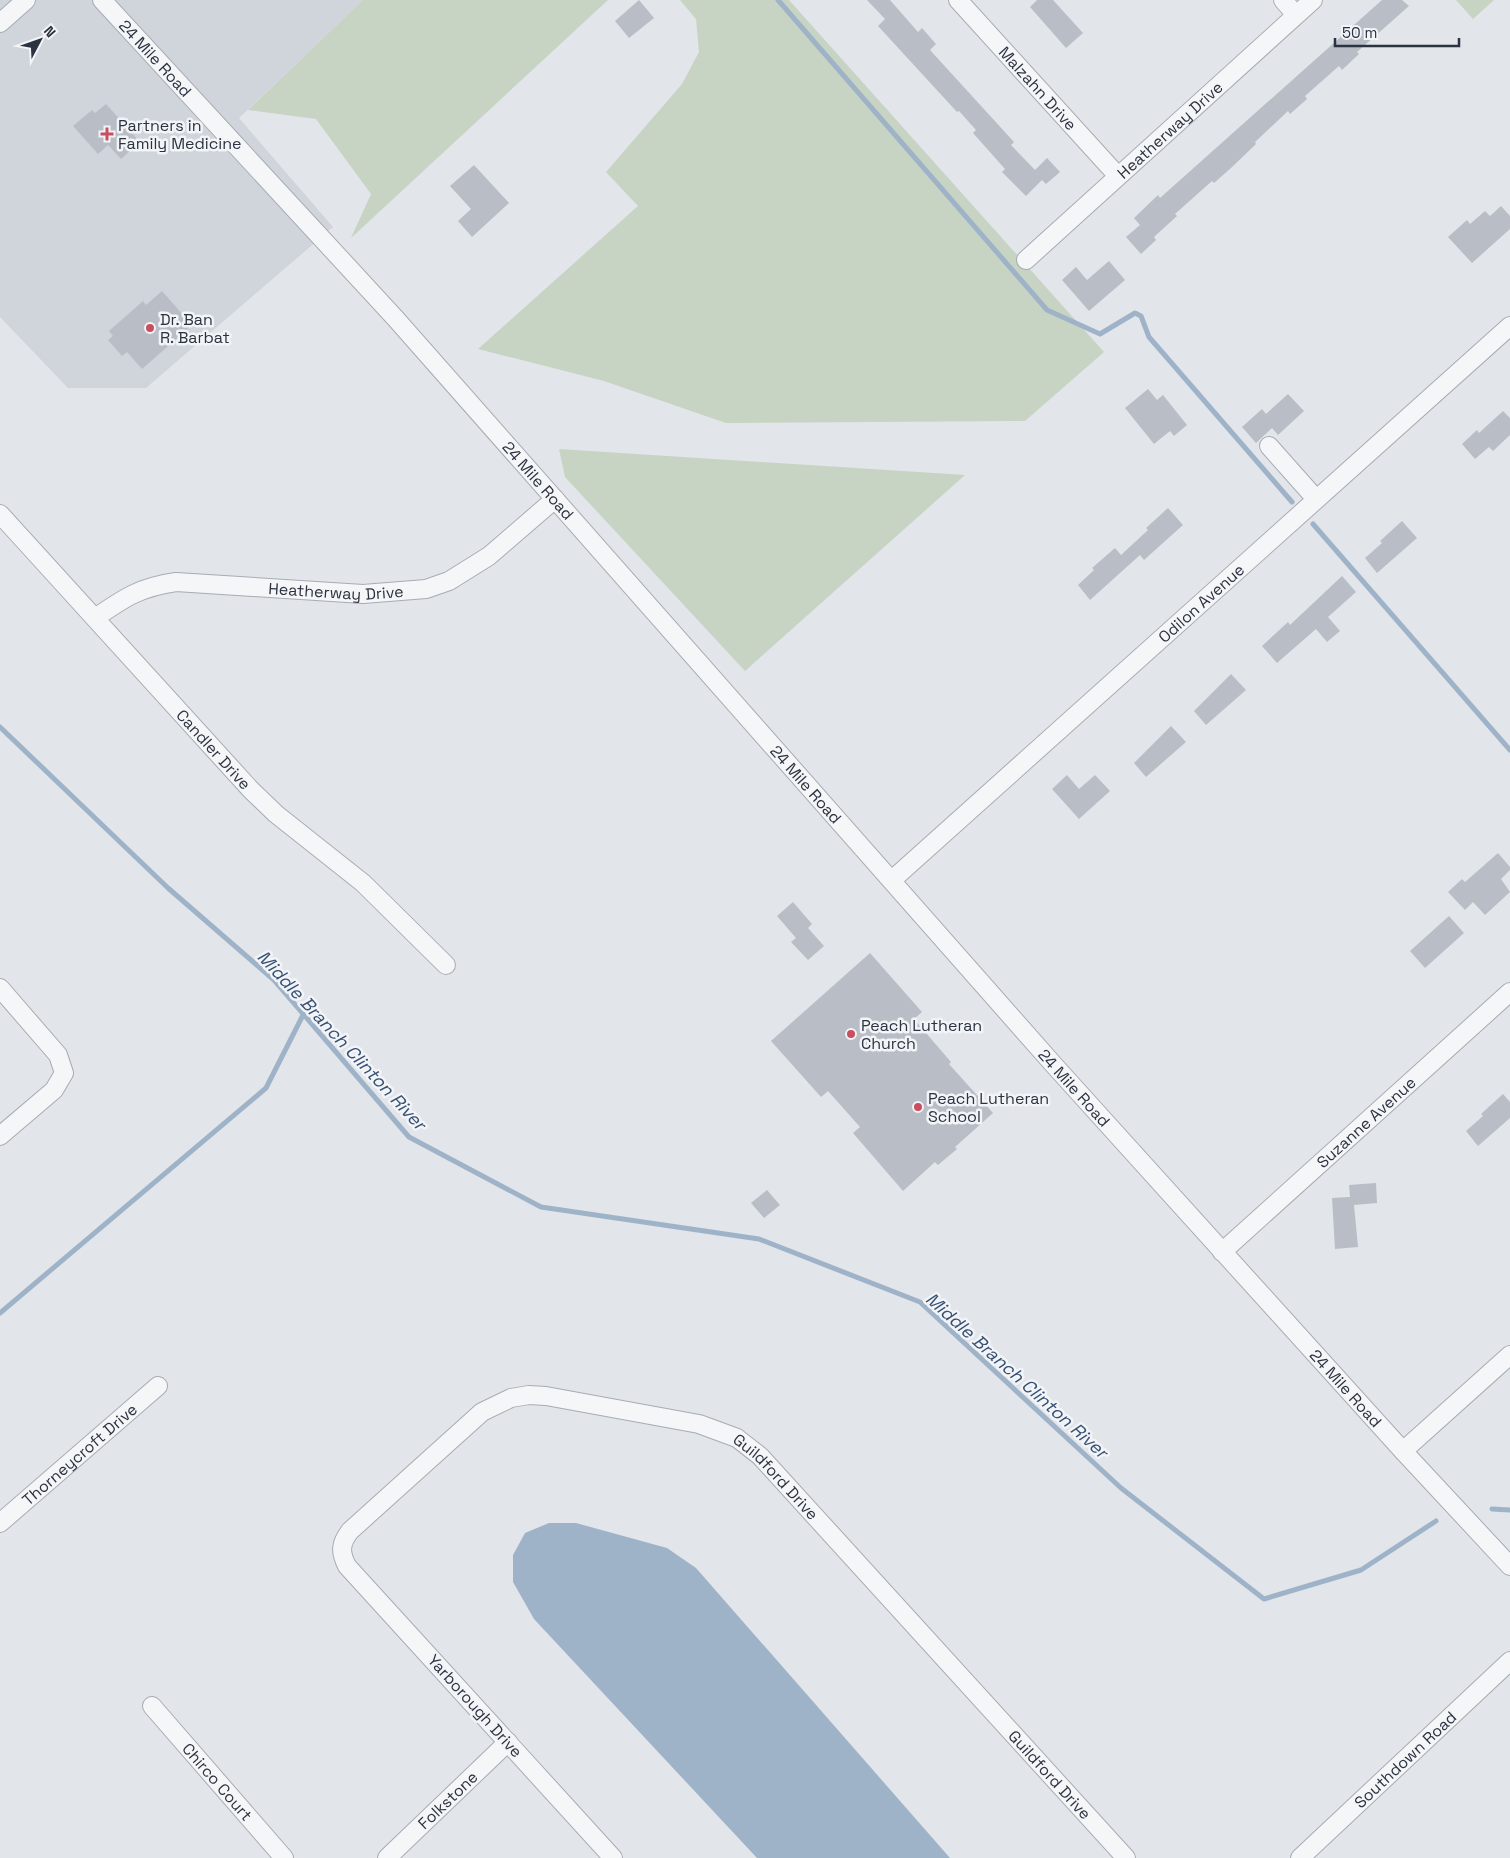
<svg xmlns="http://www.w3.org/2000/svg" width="1510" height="1858" viewBox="0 0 1510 1858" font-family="'Space Grotesk',sans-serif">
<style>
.built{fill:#d0d4db}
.green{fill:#c7d3c3}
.water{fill:#9fb3c8}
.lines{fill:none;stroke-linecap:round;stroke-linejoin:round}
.stream{stroke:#9fb3c8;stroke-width:5}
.building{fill:#b9bec6}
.minor-casing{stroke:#a7acb4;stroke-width:20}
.minor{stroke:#f5f6f8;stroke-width:18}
.poi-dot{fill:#c84e60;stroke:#f2f4f7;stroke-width:2}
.labels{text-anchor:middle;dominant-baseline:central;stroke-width:5;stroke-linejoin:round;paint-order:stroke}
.street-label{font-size:16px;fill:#2b3341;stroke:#f2f4f7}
.poi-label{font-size:16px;fill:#2b3341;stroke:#f2f4f7;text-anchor:start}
.water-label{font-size:18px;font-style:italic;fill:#375173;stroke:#f2f4f7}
</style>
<rect width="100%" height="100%" fill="#e2e5ea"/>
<!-- built -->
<path class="built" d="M0,0H363L239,118L333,227L146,388H68L0,317Z"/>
<!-- green -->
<path class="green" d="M363,0H608L351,238L371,194L316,119L248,110Z
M680,0H789L1104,352L1025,421L726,423L604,381L478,349L638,206L606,172L682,84L699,52L696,19Z
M1456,0H1494L1473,19Z
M559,449L965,475L745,671L565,477Z"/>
<!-- water -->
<path class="water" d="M549,1523H576L667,1548L696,1568L950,1858H757L534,1619L513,1582V1555L525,1533Z"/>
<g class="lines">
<!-- stream -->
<path class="stream" d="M778,0L1047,310L1100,334L1135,313L1141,316L1149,337L1292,502
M1313,524L1510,750
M0,727L168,888L274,980L409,1137L541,1207L759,1239L920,1302L1121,1488L1264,1599L1361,1570L1436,1521
M0,1313L266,1088L303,1015
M1492,1509L1510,1510"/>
</g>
<!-- building -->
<path class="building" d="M639,0L654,18L629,38L615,21Z
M867,0H890L918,32L922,28L936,44L930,50L1014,142L1011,145L1035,170L1047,158L1060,172L1046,184L1042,180L1026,196L1002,172L1005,169L973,133L976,130L959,111L957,112L878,26L885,19Z
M1037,0H1053L1083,33L1066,48L1030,7Z
M1382,0H1402L1409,6L1357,52L1359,54L1342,70L1339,66L1305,96L1307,99L1290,114L1288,111L1255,142L1256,144L1231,168L1214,183L1212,181L1175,214L1177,216L1154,237L1156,240L1141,254L1126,237L1140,225L1134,218L1158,195L1160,198Z
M106,104L140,142L121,159L108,145L98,154L73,126L92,110L95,113Z
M474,165L509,203L472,237L458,221L471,209L450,186Z
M1501,206L1510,216V229L1472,263L1448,237L1467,220L1470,224L1485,211L1490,216Z
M1109,261L1125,280L1089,311L1062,280L1076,267L1087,280Z
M162,291L192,325L142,369L127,352L122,356L108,340L113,336L109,331L143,301L146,305Z
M1148,389L1157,400L1163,395L1187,425L1174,436L1170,431L1154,444L1125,408Z
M1288,394L1304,411L1278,435L1272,428L1256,443L1242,427L1262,409L1266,414Z
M1503,411L1510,418V435L1493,451L1489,447L1475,459L1462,444L1477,430L1479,433Z
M1168,508L1183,525L1144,560L1140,555L1090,600L1078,585L1094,570L1092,568L1115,548L1121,555L1148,530L1146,528Z
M1402,521L1417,538L1377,573L1365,558L1382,543L1380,541Z
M1342,576L1356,592L1328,617L1340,631L1327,642L1316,629L1277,663L1262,646L1288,622L1290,625Z
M1231,674L1246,690L1206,725L1194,711Z
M1171,726L1186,742L1146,777L1134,763Z
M1067,775L1079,789L1095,775L1110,791L1079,819L1052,789Z
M1498,853L1510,867V870L1501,879L1510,892L1485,915L1473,902L1465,910L1448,892L1462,879L1465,882Z
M793,902L812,924L808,928L824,946L808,960L791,942L796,938L777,916Z
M1449,916L1464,933L1425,968L1410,951Z
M870,953L922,1012L914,1019L951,1062L949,1064L993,1113L955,1147L957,1149L938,1165L935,1162L903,1191L853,1133L860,1127L828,1091L821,1097L771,1041Z
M1503,1094L1510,1102V1118L1478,1146L1466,1131L1483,1116L1481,1114Z
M1376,1183L1377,1203L1354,1205L1358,1247L1335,1249L1332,1198L1350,1197L1349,1185Z
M767,1190L780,1205L764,1218L751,1203Z"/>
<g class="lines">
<!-- minor casing -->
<g class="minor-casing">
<g id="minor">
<path id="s1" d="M102,0L396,319L1053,1064L1403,1451L1510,1566"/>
<path id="s2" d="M958,0L1117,175"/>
<path d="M1283,0L1296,15"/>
<path d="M0,23L26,0"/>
<path id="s3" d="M1026,260L1313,0"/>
<path d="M1269,446L1316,499"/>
<path id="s4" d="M0,514L251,790L276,814L363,883L446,965"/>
<path id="s5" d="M95,618C124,598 140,587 176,582L363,594L426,589L449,581L489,556L555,499"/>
<path id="s6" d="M892,880L1510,326"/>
<path d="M0,988L58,1055L64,1073L54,1090L0,1136"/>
<path id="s7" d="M1222,1252L1510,992"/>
<path d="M1403,1451L1510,1355"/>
<path id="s8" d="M0,1523L158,1386"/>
<path id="s9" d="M152,1706L284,1858"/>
<path id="s10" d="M387,1858L508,1742"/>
<path id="s11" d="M613,1858L347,1566C340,1552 340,1544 350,1531L482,1412L511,1398L529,1395L546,1396L699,1424L737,1438L760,1456L1126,1858"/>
<path id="s12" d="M1300,1858L1510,1661"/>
</g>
</g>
<!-- minor -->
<use href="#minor" class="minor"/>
</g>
<!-- markers -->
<g class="poi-dot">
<path d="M104.5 126.5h5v5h5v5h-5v5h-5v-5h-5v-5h5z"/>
<circle cx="150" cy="328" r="5"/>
<circle cx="851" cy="1034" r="5"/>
<circle cx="918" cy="1107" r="5"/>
</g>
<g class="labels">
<!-- street labels -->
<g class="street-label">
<text stroke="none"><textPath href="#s1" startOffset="79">24 Mile Road</textPath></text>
<text stroke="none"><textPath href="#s2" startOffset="119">Malzahn Drive</textPath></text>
<text stroke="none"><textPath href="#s3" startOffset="194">Heatherway Drive</textPath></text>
<text stroke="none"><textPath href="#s1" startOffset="649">24 Mile Road</textPath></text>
<text stroke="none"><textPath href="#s5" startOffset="250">Heatherway Drive</textPath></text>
<text stroke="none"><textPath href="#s6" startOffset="415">Odilon Avenue</textPath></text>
<text stroke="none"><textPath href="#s4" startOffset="318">Candler Drive</textPath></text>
<text stroke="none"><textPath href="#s1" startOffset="1054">24 Mile Road</textPath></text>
<text stroke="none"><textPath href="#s1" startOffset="1459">24 Mile Road</textPath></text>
<text stroke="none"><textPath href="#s7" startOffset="194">Suzanne Avenue</textPath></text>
<text stroke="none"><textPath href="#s1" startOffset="1864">24 Mile Road</textPath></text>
<text stroke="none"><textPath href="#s8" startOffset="105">Thorneycroft Drive</textPath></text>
<text stroke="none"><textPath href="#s11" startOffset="929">Guildford Drive</textPath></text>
<text transform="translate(475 1706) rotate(48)">Yarborough Drive</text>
<text stroke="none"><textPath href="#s12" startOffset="144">Southdown Road</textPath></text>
<text stroke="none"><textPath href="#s11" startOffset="1334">Guildford Drive</textPath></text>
<text stroke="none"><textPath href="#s9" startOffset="100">Chirco Court</textPath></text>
<text stroke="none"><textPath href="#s10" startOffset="84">Folkstone</textPath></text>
</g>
<!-- poi labels -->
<g class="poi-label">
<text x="118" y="125">Partners in<tspan x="118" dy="18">Family Medicine</tspan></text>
<text x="160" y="319">Dr. Ban<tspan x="160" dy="18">R. Barbat</tspan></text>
<text x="861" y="1025">Peach Lutheran<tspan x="861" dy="18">Church</tspan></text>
<text x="928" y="1098">Peach Lutheran<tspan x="928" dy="18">School</tspan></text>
</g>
<!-- water labels -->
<g class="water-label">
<text transform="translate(342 1040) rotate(47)">Middle Branch Clinton River</text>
<text transform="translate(1017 1375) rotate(42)">Middle Branch Clinton River</text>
</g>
</g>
<!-- north arrow -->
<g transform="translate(40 40) rotate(49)" stroke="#f2f4f7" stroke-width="4" paint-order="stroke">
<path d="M0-4L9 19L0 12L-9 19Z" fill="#2b3341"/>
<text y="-8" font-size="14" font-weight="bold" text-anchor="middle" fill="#2b3341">N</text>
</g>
<!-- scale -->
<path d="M1335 38v8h124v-8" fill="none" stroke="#2b3341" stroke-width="2.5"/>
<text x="1342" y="38" font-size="15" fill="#2b3341" stroke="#f2f4f7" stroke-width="4" paint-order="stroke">50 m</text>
</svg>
